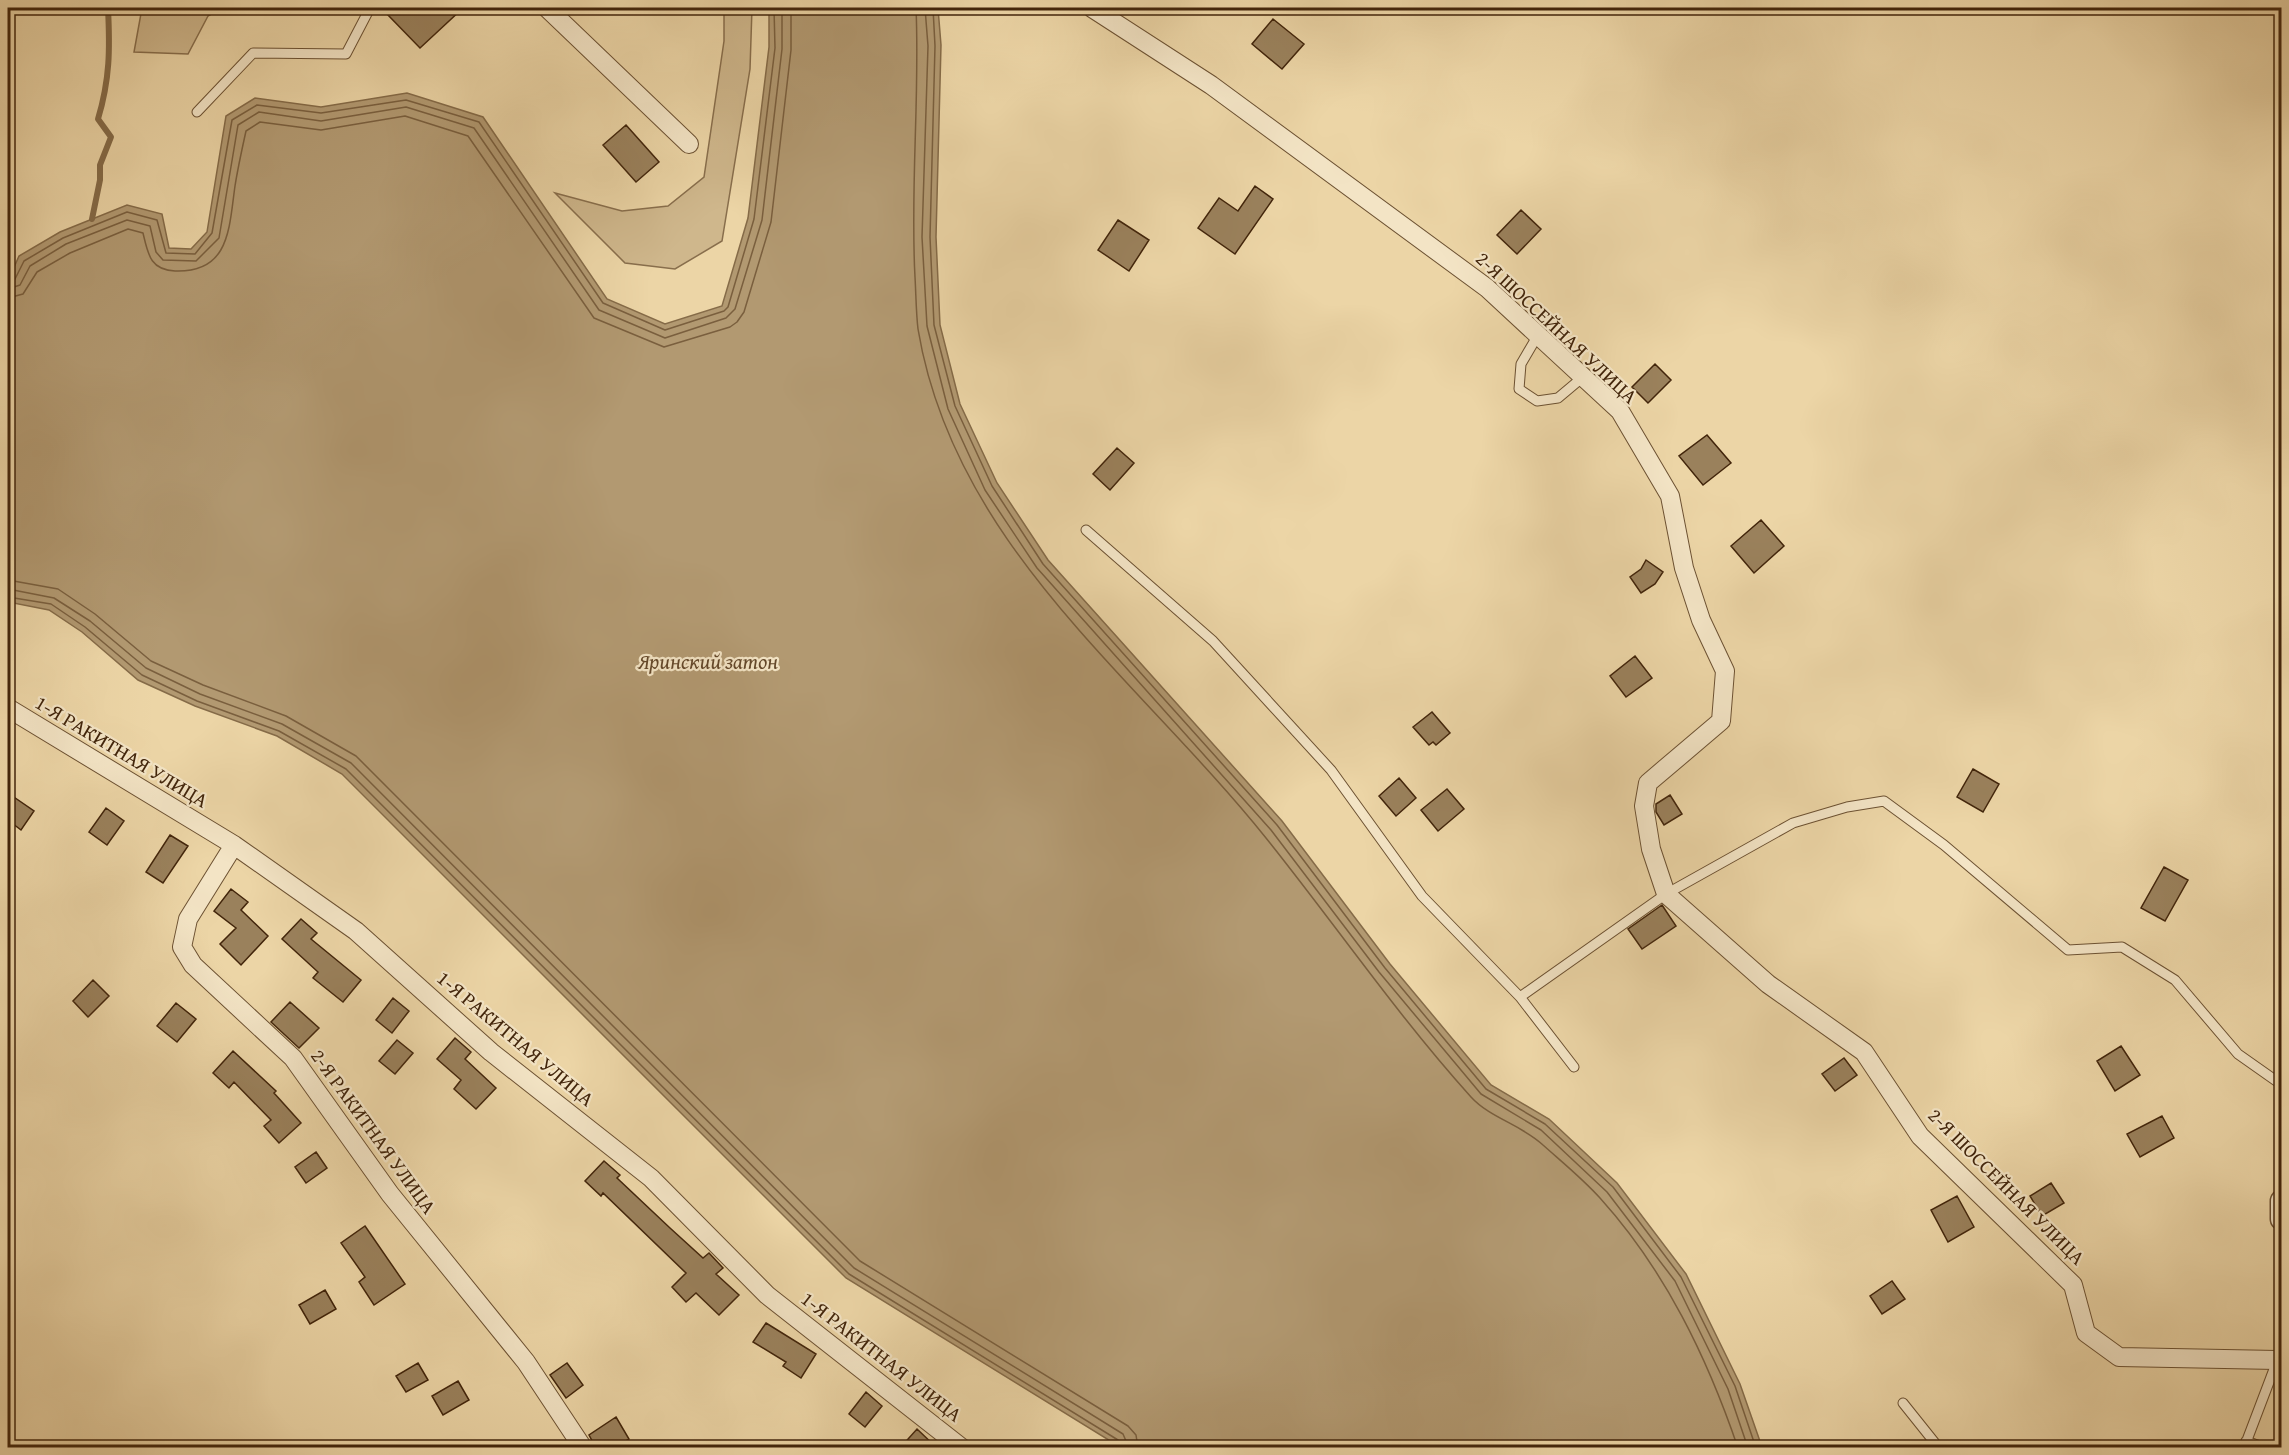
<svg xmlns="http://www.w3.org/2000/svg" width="2289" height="1455" viewBox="0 0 2289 1455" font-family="'Gentium Book Plus',serif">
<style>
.green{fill:#cfb78c;stroke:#886e4c;stroke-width:1.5}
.water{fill:#b29971;stroke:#856b48;stroke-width:1.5}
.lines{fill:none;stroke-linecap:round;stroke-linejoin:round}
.shore{stroke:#7a5f3e;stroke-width:1.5}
.stream{stroke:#856b48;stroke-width:6}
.building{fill:#9a815c;stroke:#42250b;stroke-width:1.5}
.service-casing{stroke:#6c5132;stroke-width:11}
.minor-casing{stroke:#6c5132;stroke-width:20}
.tertiary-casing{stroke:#6c5132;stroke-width:25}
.service{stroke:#f3e4c5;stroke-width:9}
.minor{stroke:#f3e4c5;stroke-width:18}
.tertiary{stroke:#f3e4c5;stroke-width:22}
.labels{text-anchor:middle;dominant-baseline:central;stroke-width:4.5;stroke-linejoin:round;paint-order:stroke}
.street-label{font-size:20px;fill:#42250b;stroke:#f3e4c5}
.water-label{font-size:21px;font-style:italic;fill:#64482a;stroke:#f3e4c5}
</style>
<rect width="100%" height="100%" fill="#ecd5a6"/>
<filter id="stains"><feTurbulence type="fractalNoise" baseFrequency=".00333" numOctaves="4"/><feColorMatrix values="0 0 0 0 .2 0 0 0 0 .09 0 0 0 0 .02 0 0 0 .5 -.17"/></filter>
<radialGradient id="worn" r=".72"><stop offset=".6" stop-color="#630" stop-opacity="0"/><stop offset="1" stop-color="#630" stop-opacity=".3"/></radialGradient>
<!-- green -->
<path class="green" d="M142,8H222L208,16L188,54L134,52Z
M724,8H752L750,69L722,241L675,269L625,263L555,193L622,211L668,206L704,177L724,41Z"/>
<!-- water -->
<path class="water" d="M769,8H938L941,45L936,237L940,325L960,404L997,483L1048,560L1282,821L1390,964L1491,1085L1549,1119L1617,1183L1686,1274L1740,1384L1762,1447H1120L846,1278L342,774L277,736L195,706L138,680L82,632L49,610L8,602V281L19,256L60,232L127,205L162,214L169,248L191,249L207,232L226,116L255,98L321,107L407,93L483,117L607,299L665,324L722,306L748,218L769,47Z"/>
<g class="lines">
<!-- shore -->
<path class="shore" d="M916,8C920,97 910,187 915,277C916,294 916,312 918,329C954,546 1137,677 1266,838C1335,924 1397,1015 1471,1097C1490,1118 1522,1125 1543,1145C1562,1162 1583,1179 1600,1198C1665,1270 1707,1357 1738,1448
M925,8L928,46L922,237L927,326L948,409L985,490L1037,568L1271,830L1379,972L1481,1094L1541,1130L1607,1192L1675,1281L1728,1389L1748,1448
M933,8L935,46L930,237L934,325L955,406L992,486L1043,564L1277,825L1385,968L1486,1089L1545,1124L1613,1187L1681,1277L1735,1386L1756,1448
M8,282L15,279L24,261L63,238L127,212L157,220L166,253L195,254L212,233L232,120L257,105L321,113L406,100L479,122L603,303L665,330L724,311L728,307L754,219L775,48L774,8
M8,289L20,285L30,266L66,244L127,220L150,226L156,252L163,260L196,261L219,238L238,125L259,112L321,121L406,107L474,128L599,310L665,338L726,318L735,309L762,220L782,49V8
M8,298L23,294L37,272L70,253L128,229L143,233C148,254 150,270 175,271C230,273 229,228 235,186C238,167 242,149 246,131L260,122L321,130L405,116L468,136L594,318L664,347L730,327L737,322L744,312L771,222L791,50V8
M8,580L58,589L95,614L151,661L203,685L286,716L356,756L860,1261L1128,1426L1136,1435L1138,1448
M8,589L54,598L90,621L146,668L200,694L282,724L351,763L854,1268L1123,1434L1129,1448
M8,597L51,604L85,627L142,675L197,701L279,731L346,769L849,1274L1118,1440L1122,1448"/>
<!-- stream -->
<path class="stream" d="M92,219L100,180V165L111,137L98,119C110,79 110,49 108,8"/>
</g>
<!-- building -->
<path class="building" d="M396,8H463L420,48L388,15Z
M1273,19L1304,44L1282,69L1252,44Z
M626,125L659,162L636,182L603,145Z
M1255,186L1273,199L1235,254L1198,228L1219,198L1238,211Z
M1521,210L1541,229L1517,254L1497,235Z
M1118,220L1149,240L1129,271L1098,250Z
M1655,364L1671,380L1648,403L1632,387Z
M1707,435L1731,463L1703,485L1679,456Z
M1117,448L1134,463L1110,490L1093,474Z
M1761,520L1784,546L1754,573L1731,546Z
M1646,560L1663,572L1655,584L1641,593L1630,577L1641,569Z
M1635,656L1652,678L1626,697L1610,676Z
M1432,712L1450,733L1436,745L1433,742L1429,745L1413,727Z
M1973,769L1999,784L1983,812L1957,797Z
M1399,778L1416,798L1396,816L1379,796Z
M1447,789L1464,809L1438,831L1421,810Z
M8,793L34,811L21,830L8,820Z
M1670,795L1682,814L1664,825L1656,812V804Z
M106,808L124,821L107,845L89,832Z
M170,835L188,846L163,883L146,872Z
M2164,867L2188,880L2165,921L2141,908Z
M231,889L248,902L241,910L268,936L241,965L220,944L236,928L214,911Z
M1662,905L1676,926L1642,949L1628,929Z
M301,919L317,933L311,939L361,980L343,1002L313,978L318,972L282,939Z
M93,980L109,996L88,1017L73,1001Z
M393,998L409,1011L392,1033L376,1020Z
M290,1002L319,1028L299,1048L271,1022Z
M176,1003L196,1019L177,1042L157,1026Z
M455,1038L471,1052L465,1059L496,1088L476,1109L454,1089L461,1080L437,1059Z
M397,1040L413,1053L395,1074L379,1061Z
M2121,1046L2140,1075L2115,1091L2097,1061Z
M233,1051L276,1091L274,1093L301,1123L279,1143L264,1126L271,1120L234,1082L229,1088L213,1073Z
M1844,1058L1857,1075L1835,1091L1822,1074Z
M2162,1116L2174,1138L2140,1157L2127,1134Z
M316,1152L327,1168L306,1183L295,1167Z
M604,1161L620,1175L617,1178L670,1228L703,1258L709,1253L723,1268L716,1274L739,1295L719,1315L696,1293L686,1302L672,1287L686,1273L603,1193L601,1196L585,1181Z
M2051,1183L2064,1203L2042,1216L2030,1196Z
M1957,1196L1974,1227L1948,1242L1931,1210Z
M365,1226L405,1284L374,1305L359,1282L365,1277L341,1243Z
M1892,1281L1905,1299L1882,1314L1870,1296Z
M325,1290L336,1309L310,1324L299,1305Z
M766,1323L816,1354L801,1378L783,1366L786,1362L753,1342Z
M418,1363L428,1380L406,1392L396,1376Z
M567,1363L583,1385L566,1398L550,1375Z
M458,1381L469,1400L443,1415L432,1396Z
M866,1392L882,1406L865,1427L849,1414Z
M616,1417L629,1439L615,1448H596L589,1435Z
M917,1429L937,1448H900Z"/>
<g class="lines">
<!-- service casing -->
<g class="service-casing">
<path id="service" d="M197,112L253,53L346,54L370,8
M1538,335L1521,364L1519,389L1537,401L1558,398L1583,377
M1086,530L1213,641L1331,770L1422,896L1520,997L1574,1067
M1520,997L1666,894L1793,823L1847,807L1884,801L1944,845L2068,950L2122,947L2175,980L2238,1054L2282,1085
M1903,1403L1939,1448
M2246,1441L2265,1448
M2244,1448L2282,1348"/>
</g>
<!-- minor casing -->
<g class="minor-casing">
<path id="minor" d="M547,8L689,144
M1092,8L1211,85L1487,288L1620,411L1670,496L1684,568L1701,620L1725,671L1721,721L1648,783L1644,806L1651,849L1666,894L1768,984L1864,1052L1920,1136L2073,1285L2086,1333L2119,1357L2277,1360
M8,708L234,845L356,931L491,1052L651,1178L767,1295L962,1448
M234,845L188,919L182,947L193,965L293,1058L390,1194L526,1362L583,1448"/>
</g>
<!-- tertiary casing -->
<g class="tertiary-casing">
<path id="tertiary" d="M2282,1201V1219"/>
</g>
<!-- service -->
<use href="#service" class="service"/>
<!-- minor -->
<use href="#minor" class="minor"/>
<!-- tertiary -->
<use href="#tertiary" class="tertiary"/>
</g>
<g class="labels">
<!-- street labels -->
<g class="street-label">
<text transform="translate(1557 327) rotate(43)">2-Я ШОССЕЙНАЯ УЛИЦА</text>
<text transform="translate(122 751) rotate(31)">1-Я РАКИТНАЯ УЛИЦА</text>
<text transform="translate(516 1038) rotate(40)">1-Я РАКИТНАЯ УЛИЦА</text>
<text transform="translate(374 1131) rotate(54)">2-Я РАКИТНАЯ УЛИЦА</text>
<text transform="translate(2007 1186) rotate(45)">2-Я ШОССЕЙНАЯ УЛИЦА</text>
<text transform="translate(882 1356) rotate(38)">1-Я РАКИТНАЯ УЛИЦА</text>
</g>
<!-- water labels -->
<g class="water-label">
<text x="708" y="661">Яринский затон</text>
</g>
</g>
<!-- margin -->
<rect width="2289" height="1455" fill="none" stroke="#ecd5a6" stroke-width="30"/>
<rect x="9" y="9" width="2271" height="1437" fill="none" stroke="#42250b" stroke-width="3"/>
<rect x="15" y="15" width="2259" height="1425" fill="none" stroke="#42250b" stroke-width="1.5"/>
<rect width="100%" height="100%" filter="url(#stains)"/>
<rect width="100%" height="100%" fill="url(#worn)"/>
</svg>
